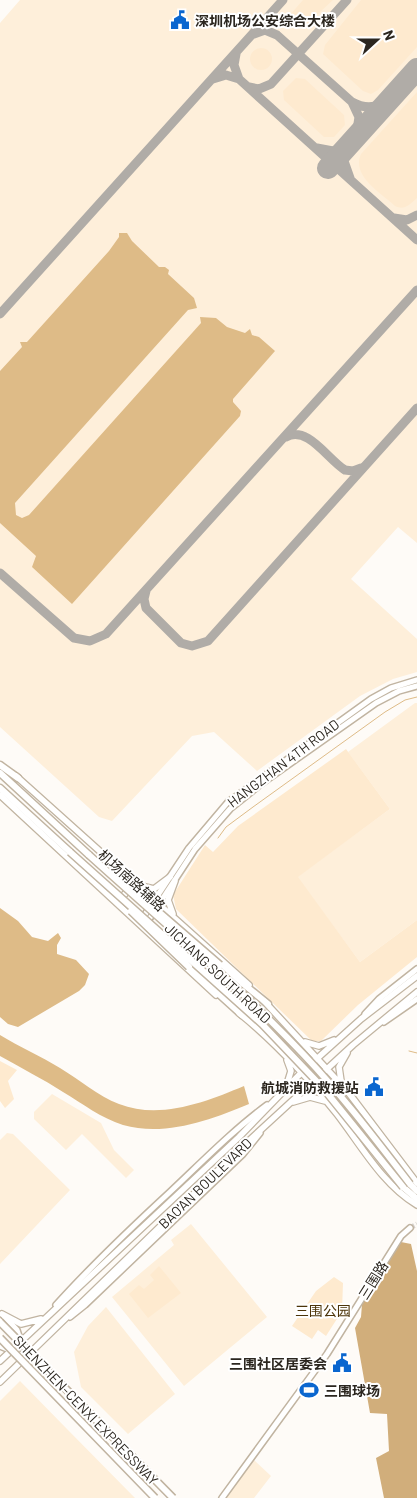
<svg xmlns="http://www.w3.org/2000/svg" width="417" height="1498" viewBox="0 0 417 1498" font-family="Barlow,'Noto Sans SC',sans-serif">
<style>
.built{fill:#feefda}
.green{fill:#feeacf}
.forest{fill:#d1ae7b}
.water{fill:#debb87}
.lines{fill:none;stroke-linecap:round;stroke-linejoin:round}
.stream{stroke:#debb87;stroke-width:1}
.taxiway{stroke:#b0aca7;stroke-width:9}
.runway{stroke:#b0aca7;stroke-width:22}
.secondary-tunnel{stroke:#d4d0cc;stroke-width:5;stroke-dasharray:5 2.5;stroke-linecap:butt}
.secondary-casing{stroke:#c1b4a1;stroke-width:8}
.primary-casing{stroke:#c1b4a1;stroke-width:8}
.highway-casing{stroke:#c1b4a1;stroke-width:9}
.secondary{stroke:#fff;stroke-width:5}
.primary{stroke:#fff;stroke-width:5.5}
.highway{stroke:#fff;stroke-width:6}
.highway-bridge-casing{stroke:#c1b4a1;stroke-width:9;stroke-linecap:butt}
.highway-bridge{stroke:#fff;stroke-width:6}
.labels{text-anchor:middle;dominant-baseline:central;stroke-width:4;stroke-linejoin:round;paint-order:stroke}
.poi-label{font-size:14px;font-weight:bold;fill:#2b261f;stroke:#fff;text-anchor:start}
.street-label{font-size:14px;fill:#2b261f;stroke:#fff}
.park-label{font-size:14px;fill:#4c3409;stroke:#fff}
</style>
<rect width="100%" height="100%" fill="#fefbf7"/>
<!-- built -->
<path class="built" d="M20,0H417V543L398,527L351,579L417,639V672L393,679L360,696L257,771L214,732L192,736L112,821L99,817L0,727V23Z
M415,703H417V920L360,962L297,877L390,809L348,752Z
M52,1094L101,1123L114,1150L134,1170L126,1178L82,1134L66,1150L34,1119V1112Z
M7,1133L13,1134L70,1190L0,1264V1140Z
M191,1224L267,1317L184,1386L112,1297L174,1245L171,1240Z
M106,1307L175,1394L128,1434L81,1387L74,1352L88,1326Z
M20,1381L67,1429L135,1498H0V1401Z
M254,1460L271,1476L254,1498H225Z"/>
<!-- green -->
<path class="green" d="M303,0H333L305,26L296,28L290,24L289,16Z
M361,0H417V47L378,90L371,94L363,91L323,54L325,45Z
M250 59a11 11 0 1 1 22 0a11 11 0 1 1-22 0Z
M296,78L305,79L344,115L345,125L334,137H324L284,100L283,91Z
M417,92V198C410,204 405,211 395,206C381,193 351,176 361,154Z
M346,749L390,809L298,877L360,962L417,920V957L358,1005L321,1041H312L176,909L173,895L205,845L213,852L238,826Z
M0,1061L17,1070L8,1081L14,1099L5,1108L0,1101Z
M159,1266L181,1293L148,1318L129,1294L139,1285L144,1289L154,1280L150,1275Z
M334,1277L343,1283L342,1311L326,1336L318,1330L312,1339L292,1326L316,1291Z"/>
<!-- forest -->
<path class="forest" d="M401,1242L411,1244L417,1271V1498H384L376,1458L389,1451L387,1414L370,1413L355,1328L361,1317L362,1304Z"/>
<!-- water -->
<path class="water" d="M119,233H127L132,241L159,267H165L169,270L168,274L194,298L197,308L188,310L15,503L16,515L22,518L29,515L201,323L200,317L216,318L227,327L245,333L250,329L252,335L259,337L275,351L233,399V402L241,411L240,416L72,604L32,567L36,556L0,523V371L22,347L20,342H27L109,251L119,237Z
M0,908L18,921L32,937L48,941L58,933L61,938L57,945V954L76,960L89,974L85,985L79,991L18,1027L8,1024L0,1017Z
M0,1035C19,1047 41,1056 60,1068C80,1080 98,1096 119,1104C160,1120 206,1102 244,1086L249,1104C211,1120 165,1137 123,1125C101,1118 83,1104 63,1092C43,1079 21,1068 0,1056Z"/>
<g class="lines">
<!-- stream -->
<path class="stream" d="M218,838L226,827L253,807L385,712L405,700L417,697
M409,1051L417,1053"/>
<!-- taxiway -->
<path class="taxiway" d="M254,34L265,30L277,35L352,102L359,117L356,137
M236,54L234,65L239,79L417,240
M213,79L226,75L239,79
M249,87L259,89L271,84L347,0
M352,102C366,110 379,108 391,98
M317,148L333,151L349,144
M350,178L344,161L351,142
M394,218L407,220L417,215
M0,314L283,0
M286,437C308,425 328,460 345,470L353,471L361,468
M0,573L74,638L90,641L106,634L417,290
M146,591L144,599L146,608L181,643L192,646L208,641L417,408"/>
<!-- runway -->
<path class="runway" d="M328,168L417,69"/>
<!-- secondary-tunnel -->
<path class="secondary-tunnel" d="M410,1228L417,1224"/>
<!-- secondary casing -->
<g class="secondary-casing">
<path id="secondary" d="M142,919L189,848L228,802L371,699L391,688L417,680
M146,924L195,849L230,809L261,784L376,703L399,691L417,686
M365,1014L379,999L417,969
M384,1022L417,999
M56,1305C92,1265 131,1228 170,1192C202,1162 232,1131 267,1105
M4,1316L17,1330L26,1357
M70,1317L85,1305L243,1154L260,1133
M0,1346L26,1357
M222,1498L327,1354L401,1236L410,1228"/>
</g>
<!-- primary casing -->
<g class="primary-casing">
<path id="primary" d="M16,776L249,985
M0,795L216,995
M141,886L154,889L170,877
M118,898L124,895L128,890L125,876
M173,914L168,900L175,881
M264,1001L348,1092L417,1183
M239,1013C275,1042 308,1078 337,1114C361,1145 382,1184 417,1205
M305,1042L319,1046L334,1040
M287,1060L291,1071L287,1084
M341,1081L339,1067L347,1053
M293,1102L310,1097L325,1101
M2,1314L21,1324L41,1319
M0,1361L239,1137L301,1073L361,1019L417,976
M0,1382L241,1148L353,1045L417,992"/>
</g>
<!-- highway casing -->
<g class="highway-casing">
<path id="highway" d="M0,765L18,778
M0,773L89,855
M0,788L70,852
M220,965L268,1004
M189,967L242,1015
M410,1184L417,1191
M403,1187L417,1199"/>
</g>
<!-- secondary -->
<use href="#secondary" class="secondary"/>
<!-- primary -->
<use href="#primary" class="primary"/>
<!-- highway -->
<use href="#highway" class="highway"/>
<!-- highway-bridge casing -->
<g class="highway-bridge-casing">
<path id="highway-bridge" d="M70,852L262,1024L323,1088L403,1187
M89,855C162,921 237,984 304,1055C342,1095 376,1140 410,1184
M138,894L220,965
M131,911L189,967
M0,1322L173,1498
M0,1338L155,1498"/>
</g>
<!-- highway-bridge -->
<use href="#highway-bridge" class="highway-bridge"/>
</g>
<!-- icons -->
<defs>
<g id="civic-bare" transform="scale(1.5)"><path d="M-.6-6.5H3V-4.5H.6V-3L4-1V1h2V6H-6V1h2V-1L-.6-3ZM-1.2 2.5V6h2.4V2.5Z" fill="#0a66cf" stroke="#fff" stroke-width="2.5" paint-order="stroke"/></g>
<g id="stadium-bare" transform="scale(1.5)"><path d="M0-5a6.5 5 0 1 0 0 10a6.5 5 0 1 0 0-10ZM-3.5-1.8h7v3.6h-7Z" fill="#0a66cf" stroke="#fff" stroke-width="2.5" paint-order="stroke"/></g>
</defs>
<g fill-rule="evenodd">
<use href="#civic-bare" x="180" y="20"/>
<use href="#civic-bare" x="374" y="1087"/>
<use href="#civic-bare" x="342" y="1363"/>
<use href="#stadium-bare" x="309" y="1390"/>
</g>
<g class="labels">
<!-- poi labels -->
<g class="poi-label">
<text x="195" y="20">深圳机场公安综合大楼</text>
<text x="359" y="1087" text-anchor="end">航城消防救援站</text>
<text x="327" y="1363" text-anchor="end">三围社区居委会</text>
<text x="324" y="1390">三围球场</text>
</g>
<!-- street labels -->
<g class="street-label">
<text transform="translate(283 763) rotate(-37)">HANGZHAN 4TH ROAD</text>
<text transform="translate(132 880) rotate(42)">机场南路辅路</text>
<text transform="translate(218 973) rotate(43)">JICHANG SOUTH ROAD</text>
<text transform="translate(205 1183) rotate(-44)">BAO'AN BOULEVARD</text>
<text transform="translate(373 1280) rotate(-58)">三围路</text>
<text transform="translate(86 1410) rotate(46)">SHENZHEN-CENXI EXPRESSWAY</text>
</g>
<!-- park labels -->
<g class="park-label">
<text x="323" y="1310">三围公园</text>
</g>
</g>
<!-- north arrow -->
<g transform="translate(377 40) rotate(69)" stroke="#ffffff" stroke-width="4" paint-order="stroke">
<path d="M0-4L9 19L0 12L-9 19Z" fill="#2b261f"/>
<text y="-8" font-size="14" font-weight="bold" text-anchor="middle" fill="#2b261f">N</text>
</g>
</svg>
